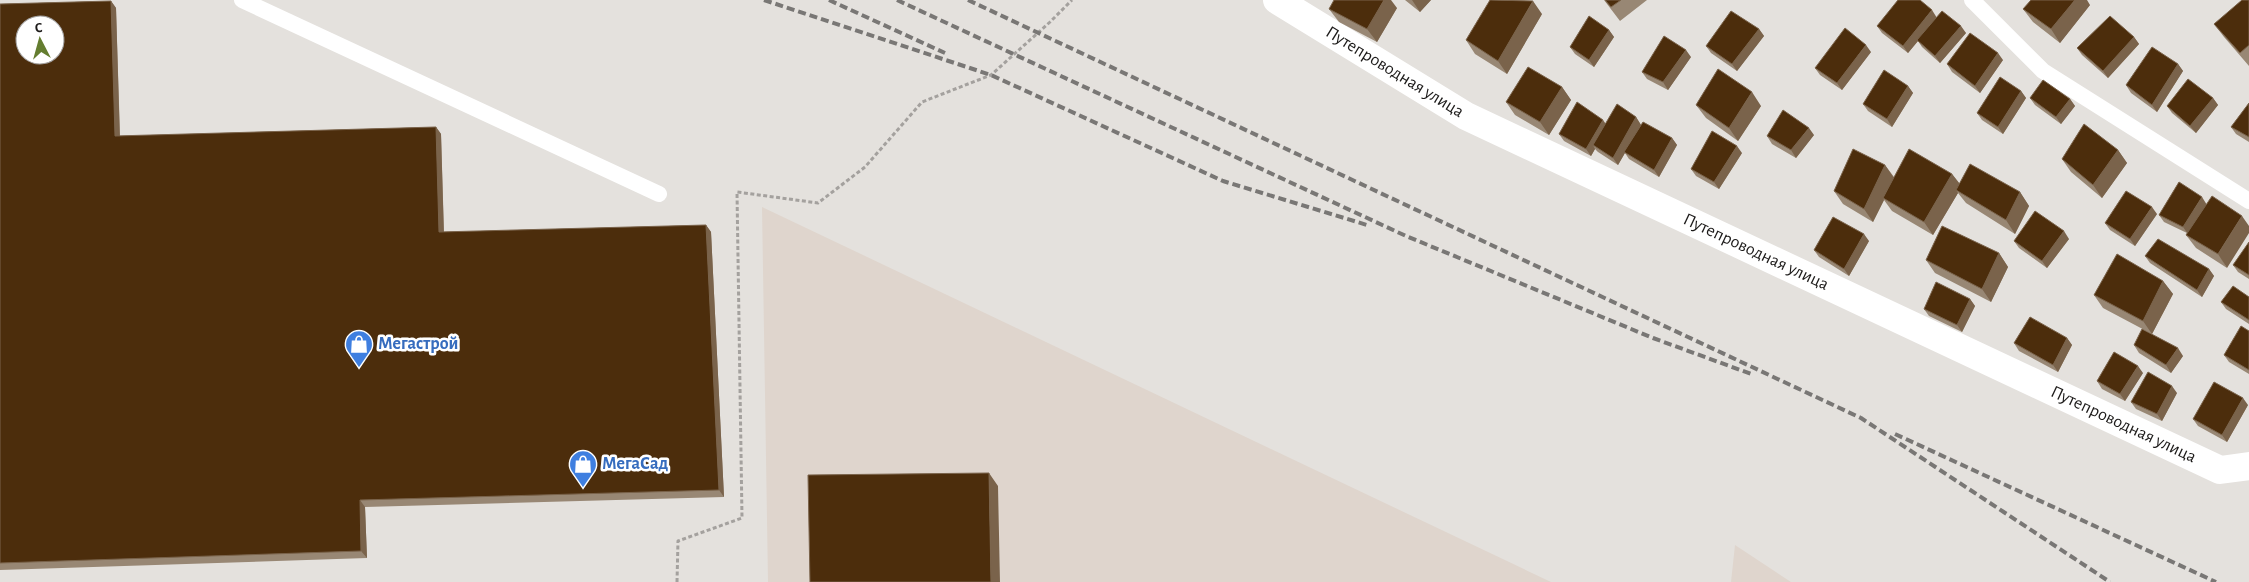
<svg xmlns="http://www.w3.org/2000/svg" width="2249" height="582" viewBox="0 0 2249 582" font-family="'Alegreya Sans',sans-serif">
<style>
.built{fill:#dfd5cd}
.lines{fill:none;stroke-linecap:round;stroke-linejoin:round}
.path{stroke:#a4a19e;stroke-width:3;stroke-dasharray:4 2.5;stroke-linecap:butt}
.lane{stroke:#fff;stroke-width:16}
.street{stroke:#fff;stroke-width:28}
.rail{stroke:#797775;stroke-width:4;stroke-dasharray:8 4;stroke-linecap:butt}
.wall{fill:#988774}
.shaded-wall{fill:#7a634b}
.building{fill:#4c2d0c;stroke:#7a634b;fill-rule:evenodd}
.labels{text-anchor:middle;dominant-baseline:central;stroke-width:5;stroke-linejoin:round;paint-order:stroke}
.street-label{font-size:18px;fill:#1c1a19;stroke:#fff}
.shop-label{font-size:18px;font-weight:bold;fill:#366cbe;stroke:#fff;text-anchor:start}
</style>
<rect width="100%" height="100%" fill="#e4e1dd"/>
<!-- built -->
<path class="built" d="M762,207L1551,582H1000L998,486L819,582H768Z
M1735,545L1791,582H1731Z"/>
<g class="lines">
<!-- path -->
<path class="path" d="M677,582L678,541L742,518L737,192L818,203L865,167L922,102L991,75L1050,22L1072,0"/>
<!-- lane -->
<path class="lane" d="M242,0L659,194
M1972,0L2043,71L2249,201"/>
<!-- street -->
<path class="street" id="s1" d="M1277,0L1466,116L2220,470L2249,466"/>
<!-- rail -->
<path class="rail" d="M764,0L991,75L1223,181L1367,225
M829,0L945,53
M897,0L1406,236L1653,338L1754,375
M968,0L1861,418L2110,582
M1895,434L2216,582"/>
</g>
<!-- wall -->
<path class="wall" d="M1405,0H1431L1420,12Z
M1604,0H1647L1620,21Z
M2249,0V66L2224,37L2214,24Z
M111,1L116,8L120,136L436,127L441,134L444,232L706,225L711,232L724,497L365,507L367,558L0,570V4Z
M2090,5L2060,43L2033,22L2023,9Z
M1397,8L1377,42L1339,22L1329,9Z
M1542,14L1507,74L1475,54L1466,40Z
M1937,17L1966,33L1940,63L1922,47L1918,41L1908,53L1882,33L1877,26Z
M1759,29L1764,36L1737,71L1711,53L1706,46Z
M1609,30L1614,37L1594,67L1575,54L1570,47Z
M2134,37L2139,44L2108,78L2082,55L2077,48Z
M1871,52L1842,90L1820,75L1815,68Z
M1691,57L1668,90L1647,79L1642,72Z
M2003,60L1980,93L1952,72L1947,64Z
M2178,64L2183,71L2157,112L2131,93L2126,85Z
M1908,86L1913,93L1892,127L1868,111L1863,104Z
M1562,87L1571,100L1549,135L1515,115L1506,102Z
M2021,91L2026,98L2003,134L1982,120L1977,113Z
M2030,98L2070,99L2075,106L2061,124L2035,105Z
M2213,98L2218,105L2196,133L2172,113L2167,106Z
M2249,103V142L2236,134L2231,127Z
M1696,105L1761,106L1738,141L1706,118Z
M1636,117L1641,125L1632,140L1672,138L1677,145L1659,177L1629,159L1625,153L1618,165L1598,152L1595,149L1591,156L1564,141L1559,134Z
M1814,135L1796,158L1772,144L1767,136Z
M2118,150L2127,163L2102,198L2071,172L2062,159Z
M1742,153L1719,189L1696,176L1691,169Z
M1885,165L1894,177L1952,174L1960,184L2020,192L2029,206L2015,234L1966,203L1958,193L1933,235L1892,211L1884,200L1873,222L1843,204L1834,191Z
M2179,182L2227,268L2196,248L2186,235L2187,233L2164,222L2159,215Z
M2157,214L2135,246L2110,230L2105,223Z
M2069,239L2047,268L2019,248L2014,241Z
M1869,241L1849,276L1819,257L1814,250Z
M2249,242V279L2238,272L2233,265Z
M1999,253L2008,267L1991,302L1935,273L1926,260Z
M2145,256L2209,269L2214,276L2202,297L2150,263Z
M2163,281L2173,294L2152,334L2103,308L2094,295Z
M2249,297V324L2226,309L2221,302Z
M1970,299L1975,306L1962,332L1929,316L1924,309Z
M2249,331V374L2229,362L2224,355Z
M2067,338L2072,345L2058,372L2019,351L2014,343Z
M2134,345L2183,356L2171,373L2139,353Z
M2143,373L2125,401L2102,389L2097,381Z
M2177,393L2162,421L2136,409L2131,402Z
M2248,405L2227,442L2198,426L2193,419Z"/>
<!-- shaded-wall -->
<path class="shaded-wall" d="M1384,0H1391L1397,8L1377,42L1367,29Z
M1412,0H1431L1420,12Z
M2075,0H2087L2090,5L2060,43L2051,29Z
M111,1L116,8L120,143L115,136Z
M1533,1L1542,14L1507,74L1498,61Z
M1932,10L1937,18L1908,53L1903,46Z
M1961,26L1966,33L1940,63L1935,56Z
M1759,29L1764,36L1737,71L1732,64Z
M1609,30L1614,37L1594,67L1589,60Z
M2134,37L2139,44L2108,78L2103,71Z
M1866,45L1871,52L1842,90L1837,83Z
M1686,50L1691,57L1668,90L1663,82Z
M1998,53L2003,60L1980,93L1975,86Z
M2178,64L2183,71L2157,112L2152,105Z
M1908,86L1913,93L1892,127L1887,119Z
M1562,87L1571,100L1549,135L1540,122Z
M2021,91L2026,98L2003,134L1998,127Z
M1752,92L1761,106L1738,141L1729,128Z
M2213,98L2218,105L2196,133L2190,126Z
M2070,99L2075,106L2061,124L2056,117Z
M1636,117L1641,125L1618,165L1613,158Z
M1603,120L1608,127L1593,145L1595,149L1591,156L1586,149Z
M436,127L441,134L444,239L439,232Z
M1809,128L1814,135L1796,158L1791,150Z
M1672,138L1677,145L1659,177L1654,170Z
M1737,146L1742,153L1719,189L1714,182Z
M2118,150L2127,163L2102,198L2093,185Z
M1885,165L1894,178L1883,198L1884,200L1873,222L1864,209Z
M1952,174L1962,187L1956,190L1958,193L1933,235L1924,222Z
M2020,192L2029,206L2015,234L2006,220Z
M2202,197L2207,205L2188,234L2183,227Z
M2152,207L2157,214L2135,246L2130,239Z
M2242,216L2249,226V233L2227,268L2218,254Z
M706,225L711,232L724,497L719,490Z
M2064,231L2069,239L2047,268L2042,261Z
M1864,234L1869,241L1849,276L1844,269Z
M1999,253L2008,267L1991,302L1982,289Z
M2209,269L2214,276L2202,297L2197,290Z
M2163,281L2173,294L2152,334L2143,321Z
M1970,299L1975,306L1962,332L1957,325Z
M2067,338L2072,345L2058,372L2053,365Z
M2178,348L2183,356L2171,373L2166,365Z
M2138,366L2143,373L2125,401L2120,394Z
M2172,386L2177,393L2162,421L2157,414Z
M2243,398L2248,405L2227,442L2222,435Z
M989,473L998,486L1000,582H991Z
M360,500L365,507L367,558L361,551Z"/>
<!-- building -->
<path class="building" d="M1334,0H1384L1367,29L1329,9Z
M1490,0L1533,1L1498,61L1466,40Z
M1605,0H1621L1611,7Z
M1898,0H1920L1932,10L1903,46L1877,26Z
M2031,0H2075L2051,29L2023,9Z
M2242,0H2249V45L2240,53L2214,24Z
M111,1L115,136L436,127L439,232L706,225L719,490L360,500L361,551L0,563V4ZM25,25H55V55H25Z
M1731,11L1759,29L1732,64L1706,46Z
M1942,11L1961,26L1935,56L1917,40Z
M1589,16L1609,30L1589,60L1570,47Z
M2110,16L2134,37L2103,71L2077,48Z
M1845,28L1866,45L1837,83L1815,68Z
M1970,33L1998,53L1975,86L1947,64Z
M1664,36L1686,50L1663,82L1642,72Z
M2152,47L2178,64L2152,105L2126,85Z
M1528,67L1562,87L1540,122L1506,102Z
M1718,69L1752,92L1729,128L1696,105Z
M1884,70L1908,86L1887,119L1863,104Z
M2000,77L2021,91L1998,127L1977,113Z
M2188,79L2213,98L2190,126L2167,106Z
M2043,80L2070,99L2056,117L2030,98Z
M1577,102L1603,120L1586,149L1559,134Z
M2249,103V137L2231,127Z
M1617,104L1636,117L1613,158L1593,145Z
M1783,110L1809,128L1791,150L1767,136Z
M1643,122L1672,138L1654,170L1624,152Z
M2084,124L2118,150L2093,185L2062,159Z
M1712,131L1737,146L1714,182L1691,169Z
M1853,149L1885,165L1864,209L1834,191Z
M1909,149L1952,174L1924,222L1883,198Z
M1970,164L2020,192L2006,220L1956,190Z
M2179,182L2202,197L2183,227L2159,215Z
M2126,191L2152,207L2130,239L2105,223Z
M2212,196L2242,216L2218,254L2186,235Z
M2035,211L2064,231L2042,261L2014,241Z
M1833,217L1864,234L1844,269L1814,250Z
M1942,226L1999,253L1982,289L1926,260Z
M2158,239L2209,269L2197,290L2145,256Z
M2249,242V275L2233,265Z
M2117,254L2163,281L2143,321L2094,295Z
M1936,282L1970,299L1957,325L1924,309Z
M2233,286L2249,297V320L2221,302Z
M2030,317L2067,338L2053,365L2014,343Z
M2241,326L2249,331V370L2224,355Z
M2142,329L2178,348L2166,365L2134,345Z
M2114,352L2138,366L2120,394L2097,381Z
M2148,372L2172,386L2157,414L2131,402Z
M2214,382L2243,398L2222,435L2193,419Z
M989,473L991,582H810L808,475Z"/>
<!-- icons -->
<defs>
<g id="shop-pin" transform="scale(1.4375)"><path d="M0 17L-7.5 6A9.5 9.5 0 1 1 7.5 6Z" fill="#3f7fe0" stroke="#fff"/><path d="M-5-2.5h2.3a2.7 3.5 0 0 1 5.4 0H5L5.5 6h-11ZM-1.5-2.5h3a1.5 2.3 0 0 0-3 0Z" fill="#fff"/></g>
</defs>
<g fill-rule="evenodd">
<use href="#shop-pin" x="359" y="344"/>
<use href="#shop-pin" x="583" y="464"/>
</g>
<g class="labels">
<!-- street labels -->
<g class="street-label">
<text stroke="none"><textPath href="#s1" startOffset="138">Путепроводная улица</textPath></text>
<text stroke="none"><textPath href="#s1" startOffset="542">Путепроводная улица</textPath></text>
<text stroke="none"><textPath href="#s1" startOffset="948">Путепроводная улица</textPath></text>
</g>
<!-- shop labels -->
<g class="shop-label">
<text x="378" y="344">Мегастрой</text>
<text x="602" y="464">МегаСад</text>
</g>
</g>
<!-- north arrow -->
<g transform="translate(40 40) rotate(354)"><circle r="24" fill="#ffffff" stroke="#a4a3a3"/>
<path d="M0-4L9 19L0 12L-9 19Z" fill="#647d30"/>
<text y="-8" font-size="14" font-weight="bold" text-anchor="middle" fill="#1c1a19">С</text>
</g>
</svg>
